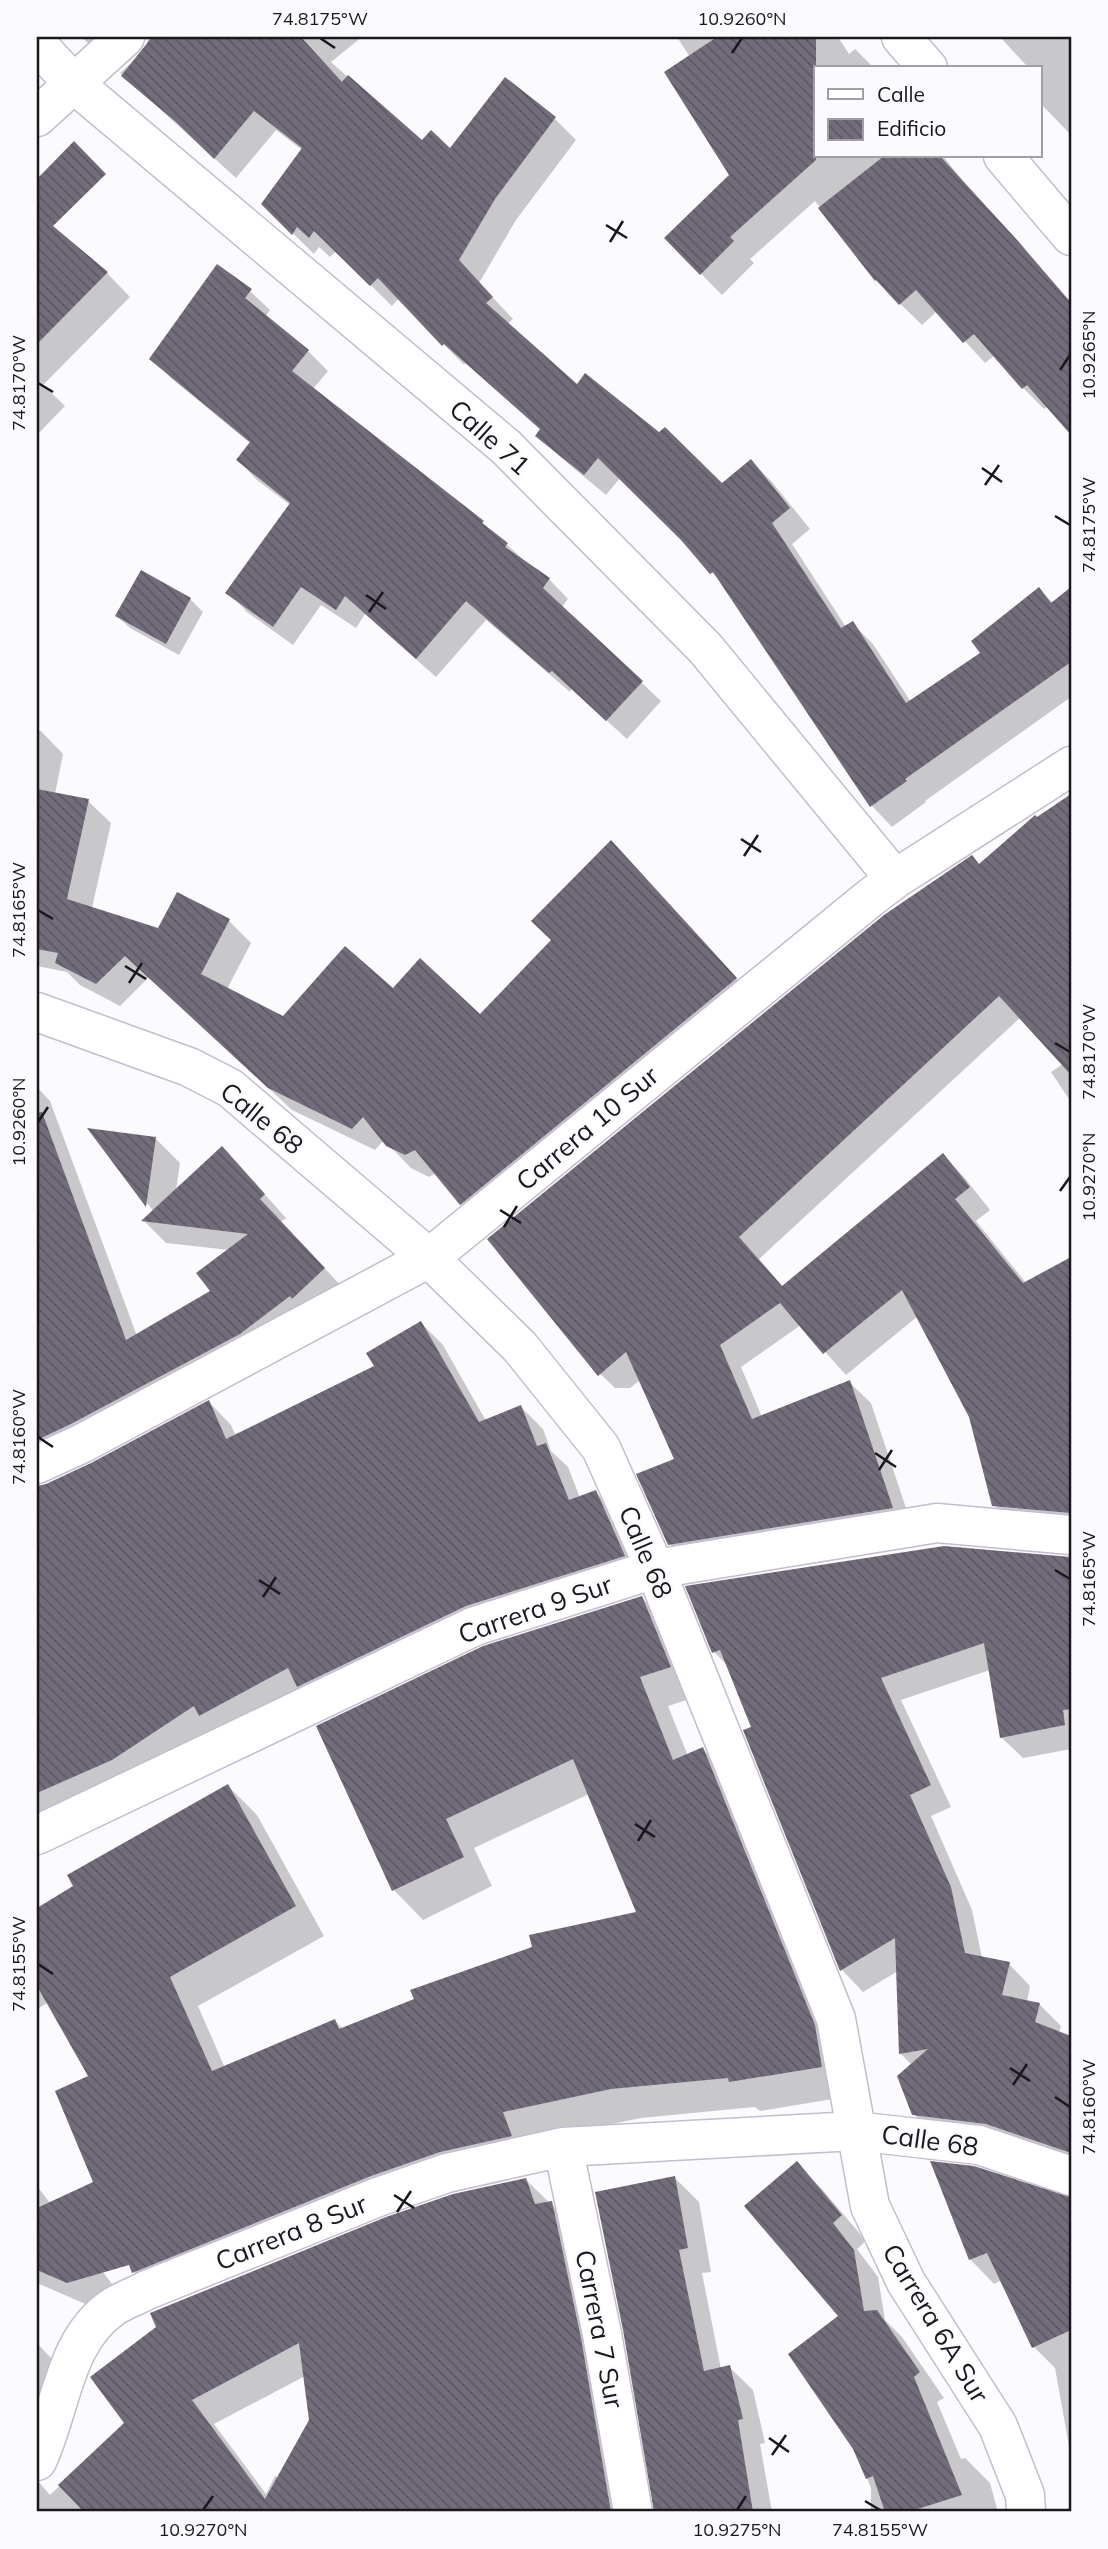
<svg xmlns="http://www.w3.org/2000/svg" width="1108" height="2549" viewBox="0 0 1108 2549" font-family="Mulish,sans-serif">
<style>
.shadow{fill:#0003;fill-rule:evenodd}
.building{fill:url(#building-back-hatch);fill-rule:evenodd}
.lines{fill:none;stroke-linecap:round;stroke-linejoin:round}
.minor-casing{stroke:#c4bdcd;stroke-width:41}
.minor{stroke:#fff;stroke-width:38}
.ticks{fill:none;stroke:#1a171d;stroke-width:2.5}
.labels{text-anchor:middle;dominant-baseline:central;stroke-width:5;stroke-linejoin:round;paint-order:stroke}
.street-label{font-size:26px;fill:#1a171d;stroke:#fbfafd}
.neatline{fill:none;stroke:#1a171d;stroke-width:2.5}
.ticks-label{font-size:18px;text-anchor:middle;fill:#1a171d}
</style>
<defs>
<pattern id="building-back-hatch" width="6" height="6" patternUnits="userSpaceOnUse" patternTransform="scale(1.75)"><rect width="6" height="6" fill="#736c7b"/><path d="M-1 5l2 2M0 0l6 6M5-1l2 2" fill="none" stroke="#5e5864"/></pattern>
</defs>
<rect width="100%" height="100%" fill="#fbfafd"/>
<!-- shadow -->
<path class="shadow" d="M82,37H140L108,63Z
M148,37H362L331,62L422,143L450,151L506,80L555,119L576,140L516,220L479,283L513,319L507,324L577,387L722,485L751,461L772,482L810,529L792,544L846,627L852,623L873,644L911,702L982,654L1039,589L1053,603L1071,590V697L925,801L926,802L892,827L872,806L726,588L684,541L620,478L606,495L559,456L538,435L542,431L466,363L464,365L399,298L392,306L336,251L330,257L319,247L314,254L263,204L302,150L276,130L236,178L120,73L141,54L147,45Z
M677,37H838L849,54L855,49L874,68H816V156H943L963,181L1071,302V433L1048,406L1044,409L1023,388L995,355L985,363L937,311L922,325L876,280L815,201L750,259L754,263L722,295L666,238L731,175L690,57Z
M1000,37H1071V135L1040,103V68H1023L1026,65Z
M37,215L107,273L130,297L43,385L65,406L37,435Z
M250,291L270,310L265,317L308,351L328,371L313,389L483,523L527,563L549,579L568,599L562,607L661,701L627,739L572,689L570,692L486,620L436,677L365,614L356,628L321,605L293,645L247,612L228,592L290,505L257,480L238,460L251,444L171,378L152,358Z
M190,599L203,612L179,655L130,628L117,616Z
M37,730L41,731L63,754L55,794L88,801L111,823L92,908L159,930L229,921L251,943L227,989L283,1018L393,990L480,1016L553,940L611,842L758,1002L483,1226L461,1204L436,1173L429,1177L411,1168L384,1140L375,1150L292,1110L149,977L120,1006L80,985L67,972L37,966Z
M1071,796V1102L1051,1072L1063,1064L1021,1017L759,1259L784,1288L943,1155L964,1177L990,1210L976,1221L1026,1283L1071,1259V1532L1016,1527L994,1505L971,1416L918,1316L846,1375L801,1325L741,1367L762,1417L849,1382L871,1403L913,1529L691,1566L670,1544L676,1460L640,1380L630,1388H615L592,1366L980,866L1037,819Z
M37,1087L50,1101L137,1336L212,1291L229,1250L166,1243L144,1221L154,1212L91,1130L155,1138L180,1163L176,1191L244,1171L286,1218L281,1222L346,1291L41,1474L37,1486Z
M421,1323L443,1345L486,1421L521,1407L543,1429L551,1451L568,1467L580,1498L595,1492L618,1514L646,1578L488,1628L37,1825V1487L47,1486L92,1465L209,1402L231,1425L236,1436L376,1367Z
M1071,1558V1749L1023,1758L1001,1737L990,1670L901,1700L951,1807L931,1816L972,1910L982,1958L1009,1964L1030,1986L1027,2002L1039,2004L1061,2026L1059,2033L1071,2038V2166L936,2137L914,2114L912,2065L901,2054L898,1971L863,1992L842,1970L746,1731L753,1728L728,1666L714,1652L688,1588Z
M642,1598L671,1627L699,1696L668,1706L688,1756L703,1749L732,1779L851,2096L760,2111L755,2107L641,2118L531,2141L470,2181L163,2301L134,2272L91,2077L105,1968L37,2009V1910L75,1887L228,1786L257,1815L324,1936L198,2006L225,2068L335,2021L343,2029L639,1914L589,1794L474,1848L492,1886L423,1920L394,1890L318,1727Z
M797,2164L822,2189L866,2241L857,2249L878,2277L885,2320L902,2337L944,2398L937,2402L961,2459L965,2458L990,2483L998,2512H871V2488L855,2448L840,2317Z
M675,2178L699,2202L711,2272L702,2273L721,2369L729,2367L753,2390L765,2443L760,2444L772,2512H656Z
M526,2180L575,2227L630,2512H37V2480L50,2495L126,2423ZM305,2376L311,2420L279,2478L275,2476L266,2494L214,2424Z
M37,2186L132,2310L120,2319L37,2283Z
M1064,2198L1071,2199V2457L1055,2368L1034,2347L1002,2280L994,2284L970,2259Z
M37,2343L64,2372L37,2398Z"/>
<!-- building -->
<path class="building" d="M152,37H301L342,82L348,75L422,140L431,130L450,148L505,77L556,117L495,199L459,260L493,297L486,303L577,384L585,373L659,432L665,427L722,483L751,459L790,508L772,523L841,628L853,621L906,703L980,653L971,641L1039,587L1051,603L1071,587V662L905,779L907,781L870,807L713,572L710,574L681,540L598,458L584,475L535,436L540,429L444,344L442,346L378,278L370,286L314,231L309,238L297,227L292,235L261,204L302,148L254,111L214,159L176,122L121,76Z
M717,37H816V160L730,237L734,241L700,275L664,238L729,175L664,72Z
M74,141L106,174L53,226L108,272L37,344V179Z
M884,156H940L1018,241L1071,303V435L1027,385L1022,389L974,334L963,343L916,290L899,305L876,280L875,281L818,208Z
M217,264L252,289L245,298L309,350L292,371L484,521L482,523L508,543L505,547L550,578L543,588L643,681L606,721L552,671L549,673L466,601L416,659L345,596L336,610L301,587L273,627L225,593L290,503L236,460L250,442L149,359Z
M141,570L191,598L166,644L115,616Z
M37,789L89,799L67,899L158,928L177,892L230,919L201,974L283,1016L345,946L393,988L420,958L480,1014L551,940L531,921L611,840L737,978L460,1205L415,1150L405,1155L386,1146L363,1117L352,1129L268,1088L125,956L96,984L55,963L58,953L37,949Z
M1071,794V1075L999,996L739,1237L782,1286L943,1153L970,1187L955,1199L1023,1283L1071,1257V1513L992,1506L969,1417L902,1290L823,1354L780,1303L720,1345L752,1419L850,1380L893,1508L668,1545L636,1474L674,1459L626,1352L598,1376L487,1239L884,915L972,855L979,864L1035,815L1037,817Z
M42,1112L126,1340L210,1291L196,1273L248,1234L141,1221L222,1146L265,1194L260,1199L325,1268L292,1299L290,1296L240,1334L71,1424L37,1440V1113Z
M87,1128L156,1137L146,1207Z
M421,1321L479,1422L521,1405L537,1446L546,1443L569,1500L596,1490L625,1556L466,1606L297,1687L288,1668L199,1716L194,1706L112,1760L37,1793V1486L46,1484L91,1463L209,1400L226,1439L374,1366L366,1353Z
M944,1546L1071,1557V1709L1063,1710L1065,1725L1000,1738L984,1643L881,1678L931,1785L910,1795L951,1887L965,1953L1010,1962L1002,1995L1040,2003L1035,2022L1071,2036V2153L986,2124L912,2115L897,2076L928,2049L899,2054L895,1938L840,1971L743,1730L751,1727L720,1650L712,1653L685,1586Z
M642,1596L671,1667L640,1677L673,1760L703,1747L815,2025L822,2067L729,2082L728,2078L611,2089L503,2112L512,2136L440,2152L371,2176L132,2273L129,2265L67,2283L37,2270V2208L93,2182L55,2091L88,2076L37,1986V1908L73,1886L67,1875L228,1784L296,1906L170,1977L212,2071L335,2019L339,2029L414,1999L410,1990L532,1947L529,1935L636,1912L573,1759L446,1819L464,1857L392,1891L316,1726L483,1646Z
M797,2161L842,2215L833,2223L854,2250L864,2311L877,2310L920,2372L914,2377L962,2495L908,2512H885L873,2476L866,2479L853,2449L788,2354L838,2316L744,2206Z
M930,2161L974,2166L1071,2197V2330L1032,2348L987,2253L969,2260Z
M675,2176L688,2248L679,2250L704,2371L730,2365L743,2419L738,2420L753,2512H654L623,2330L595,2192Z
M526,2178L535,2204L552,2201L581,2338L611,2512H84L58,2485L124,2423L90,2377L156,2327L150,2313L386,2217L453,2194ZM299,2343L309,2420L265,2499L192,2400Z"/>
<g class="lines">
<!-- minor casing -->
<g class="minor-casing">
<path id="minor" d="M901,37L928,68
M37,44L73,83L506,447L705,648L895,879
M37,117L125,37
M1003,156L1071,236
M37,1012L189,1067L230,1088L429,1258L520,1347L601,1448L655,1569L836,2019L870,2206L906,2282L998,2426L1025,2495L1026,2512
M37,1464L81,1444L429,1258L870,898L895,879L1071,766
M37,1835L475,1626L655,1569L937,1523L1071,1535
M563,2147L602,2334L633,2512
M37,2461C61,2411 63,2341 113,2307C124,2300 136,2296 147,2290L378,2197L447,2173L563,2147L855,2131L979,2145L1071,2176"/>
</g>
<!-- minor -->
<use href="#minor" class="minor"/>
</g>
<!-- ticks -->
<path class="ticks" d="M320,38L335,48M732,53L742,38M606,225L627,238M610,242L623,221M1060,370L1070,355M38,383L53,392M982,468L1002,482M985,485L999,465M1055,516L1070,525M366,595L386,609M369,612L383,592M741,839L761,852M744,856L758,835M38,910L53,919M125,966L146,979M129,983L142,963M1055,1043L1070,1052M38,1122L48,1107M1060,1191L1070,1177M500,1210L521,1223M504,1227L517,1206M38,1437L53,1447M875,1453L896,1467M879,1470L892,1450M1055,1570L1070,1579M259,1580L280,1594M263,1597L276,1577M635,1824L655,1837M638,1841L651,1820M38,1964L53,1974M1010,2068L1030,2081M1013,2085L1027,2064M1055,2097L1070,2107M394,2195L414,2208M397,2212L411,2191M769,2438L789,2452M772,2455L786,2435M865,2501L880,2510M203,2510L213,2496M737,2510L746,2496"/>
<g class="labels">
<!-- street labels -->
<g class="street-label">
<text transform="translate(490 437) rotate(42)">Calle 71</text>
<text transform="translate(262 1118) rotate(39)">Calle 68</text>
<text transform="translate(587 1128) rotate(-40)">Carrera 10 Sur</text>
<text transform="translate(646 1552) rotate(67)">Calle 68</text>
<text transform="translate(535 1609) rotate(-19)">Carrera 9 Sur</text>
<text transform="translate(930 2140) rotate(8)">Calle 68</text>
<text transform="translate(291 2232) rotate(-22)">Carrera 8 Sur</text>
<text transform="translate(936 2323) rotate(59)">Carrera 6A Sur</text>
<text transform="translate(600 2329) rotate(79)">Carrera 7 Sur</text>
</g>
</g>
<!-- border -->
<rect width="1108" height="2549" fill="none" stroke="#fbfafd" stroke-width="77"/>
<!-- legend -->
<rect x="814" y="66" width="228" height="91" fill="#fbfafd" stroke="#a19fa3" stroke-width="2"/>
<rect x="828" y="89" width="35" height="10" fill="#ffffff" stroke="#a19fa3" stroke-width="2"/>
<text x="877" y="102" font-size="21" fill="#1a171d">Calle</text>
<rect x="828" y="119" width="35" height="21" fill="url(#building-back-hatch)" stroke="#a19fa3" stroke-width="2"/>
<text x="877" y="136" font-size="21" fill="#1a171d">Edificio</text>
<rect x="38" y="38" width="1032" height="2472" class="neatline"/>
<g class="ticks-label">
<text x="320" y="25">74.8175°W</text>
<text x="742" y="25">10.9260°N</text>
<text transform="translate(1089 355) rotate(-90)" y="6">10.9265°N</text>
<text transform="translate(19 383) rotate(-90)" y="6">74.8170°W</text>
<text transform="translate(1089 525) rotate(-90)" y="6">74.8175°W</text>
<text transform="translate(19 910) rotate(-90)" y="6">74.8165°W</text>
<text transform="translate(1089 1052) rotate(-90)" y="6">74.8170°W</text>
<text transform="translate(19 1122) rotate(-90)" y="6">10.9260°N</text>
<text transform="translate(1089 1177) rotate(-90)" y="6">10.9270°N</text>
<text transform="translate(19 1437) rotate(-90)" y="6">74.8160°W</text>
<text transform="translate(1089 1579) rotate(-90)" y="6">74.8165°W</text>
<text transform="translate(19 1964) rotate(-90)" y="6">74.8155°W</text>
<text transform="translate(1089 2107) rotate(-90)" y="6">74.8160°W</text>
<text x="203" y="2536">10.9270°N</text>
<text x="737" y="2536">10.9275°N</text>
<text x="880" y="2536">74.8155°W</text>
</g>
</svg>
